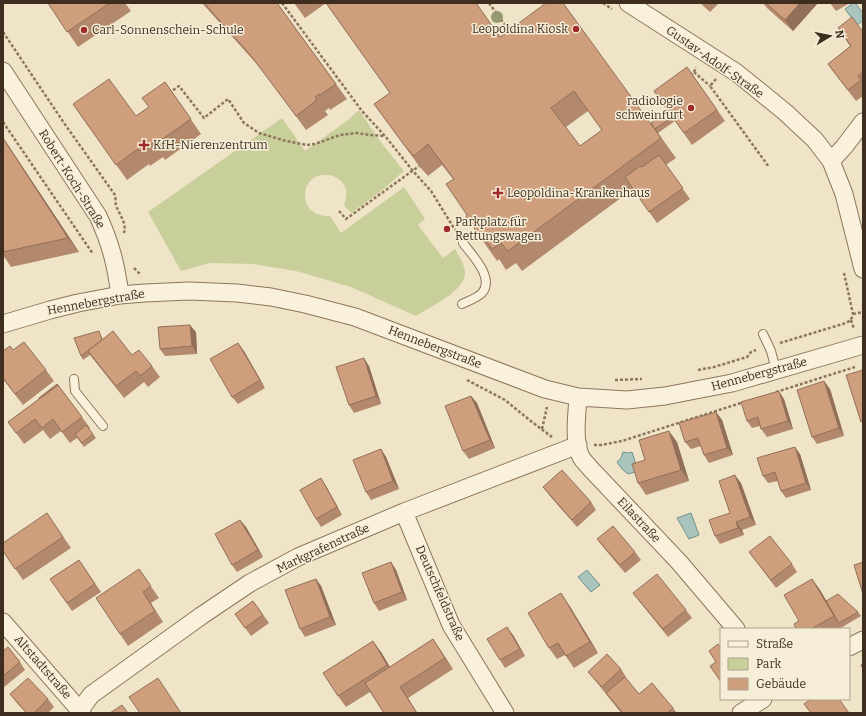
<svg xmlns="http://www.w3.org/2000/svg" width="866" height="716" viewBox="0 0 866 716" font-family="Bitter,serif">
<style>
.green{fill:#c9cf9b}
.water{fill:#a9c4bc;stroke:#6f938a}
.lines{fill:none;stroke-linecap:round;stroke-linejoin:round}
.lane-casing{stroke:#8d765c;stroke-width:10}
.street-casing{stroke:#8d765c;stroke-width:19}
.path{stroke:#8d765c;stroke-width:2.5;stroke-dasharray:3 2;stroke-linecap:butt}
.lane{stroke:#faf1dc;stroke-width:8}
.street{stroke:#faf1dc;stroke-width:17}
.tree{fill:#96986f}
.wall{fill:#b2896c;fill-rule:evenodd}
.shaded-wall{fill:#916f58}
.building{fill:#cf9f7d;stroke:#916f58;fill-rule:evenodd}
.poi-dot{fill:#9e2a2b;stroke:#f7eed8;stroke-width:1.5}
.labels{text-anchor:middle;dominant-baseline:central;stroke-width:3;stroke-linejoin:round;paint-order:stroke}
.poi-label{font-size:12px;fill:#3d2e20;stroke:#f7eed8;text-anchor:start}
.street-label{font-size:12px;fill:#3d2e20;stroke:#f7eed8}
</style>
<rect width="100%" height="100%" fill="#f0e4c8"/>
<!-- green -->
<path class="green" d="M359,110L380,141L404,171L380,192L351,213L344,205C347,197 348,189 342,182C338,178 333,175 328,175C300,171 294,217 330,216L341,233L404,187L425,219L418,225L443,258L455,249C459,256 464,263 465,272C466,291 430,307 416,316L351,287L296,271L253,264L210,263L181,271L148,212L282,118L305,151L348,120Z"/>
<!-- water -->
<path class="water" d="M853,3H855L863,13V21L857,25L845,9Z
M623,452L628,453L632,452L638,471L628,474L622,469L617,462L621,458Z
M691,513L699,535L689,539L677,518Z
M587,570L600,585L591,592L578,577Z"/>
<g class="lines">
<!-- lane casing -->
<g class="lane-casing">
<path id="lane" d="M462,304C468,301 477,298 482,293C495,278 472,255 463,243
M763,334L771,351L776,370
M74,379L75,391L103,426"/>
</g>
<!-- street casing -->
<g class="street-casing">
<path id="street" d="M628,3L737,73L785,112L815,140L831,161L844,194L863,269
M3,71L98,216C111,244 116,265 120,295
M831,161L844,147L863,122
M3,324L50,310L78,303L120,295L145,293L189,291L237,293L271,297L305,304L355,317L545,389L578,397L627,400L665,396L732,383L863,345
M578,397C577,415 573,441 581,457C583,461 587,464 589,467L679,562L736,629
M404,512L451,625L505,713
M3,622L82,713
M849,647L863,640
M78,713L91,695L201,616L250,583L298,557L404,512L578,445
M741,713L763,699"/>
</g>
<!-- path -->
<path class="path" d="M282,3L362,111L385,136L413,171L431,191L457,233
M489,3L510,32
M603,3L612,9
M3,32L64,123L115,195C116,198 115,202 116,205C119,215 127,222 124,233
M694,72L710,86
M690,75L694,72L696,67
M716,79L710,86L769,167
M169,93L179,86L204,118L228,99L244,123L259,133L286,141L307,145L315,144L340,135L356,133L370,135L385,136
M3,122L93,254
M339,211L346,219L419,166
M134,268L141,275
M853,314L863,312
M851,320L854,329
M780,343L846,323C850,321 852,319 853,314L844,273
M698,370L714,367L747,357L751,352L756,350
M467,380L505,400L532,422L552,437
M615,380L642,379
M776,392L855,367
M542,429L547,407
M594,445H601L622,441L744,402"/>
<!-- lane -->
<use href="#lane" class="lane"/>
<!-- street -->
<use href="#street" class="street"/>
</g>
<!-- trees -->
<circle class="tree" cx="497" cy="17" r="6"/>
<!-- wall -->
<path class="wall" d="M48,3H125L131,11L78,47Z
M202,3H277L347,99L330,110L329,108L325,111L328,115L306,130L263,71Z
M294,3H476L500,37L651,123L667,110L687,67L725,121L692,145L673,118L675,121L658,133L676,158L666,165L690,199L657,223L633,189L522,271L516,263L506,270L499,259L497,261L466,217L467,215L453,179L442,165L428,176L419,166L374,104L390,93L326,3L305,18ZM588,111L602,130L580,146L566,127Z
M700,3H719L710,12Z
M763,3H818L793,31L767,8Z
M830,3H850L836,11Z
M838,28L863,32V96L856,101L836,75L828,64L850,46Z
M165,82L201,134L165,160L163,157L150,166L149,164L127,180L73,104L136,116L149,107Z
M3,138L8,145L79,252L11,267L3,255Z
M196,332L197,354L165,356L160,349Z
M101,335L103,340L152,366L160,377L148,387L144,382L124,398L90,355L83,360L81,356Z
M13,350L46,370L54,381L23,405L3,379V351Z
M244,351L265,388L238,404L232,397Z
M369,366L381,404L354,413L349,405Z
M830,389L844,436L817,444L812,437Z
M471,396L477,403L495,448L469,459L463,451Z
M39,399L82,417L90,428L89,429L96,438L84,447L77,438L70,443L61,431L50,439L43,430L24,444L8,422Z
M784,399L793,429L767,437L761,429L760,426L752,428L747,421Z
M716,412L722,420L733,455L709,463L704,455L701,446L691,449L685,442Z
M677,442L689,481L646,495L638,483L645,460Z
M381,449L386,457L399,489L371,500L366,492Z
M800,454L811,490L786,498L781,491L778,481L768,483L763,476Z
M741,483L756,525L742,530L744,535L720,544L715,536L730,513Z
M326,486L342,515L321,527L316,519Z
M543,487L591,502L596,510L577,527L549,495Z
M47,513L71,548L23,580L3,551Z
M240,520L246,527L263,557L237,572L232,565Z
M597,539L635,552L641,560L625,573L603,547Z
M749,552L792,564L797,572L776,588Z
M79,560L101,592L72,611L50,579Z
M391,562L396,570L407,600L379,611L374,603Z
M139,569L159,598L151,603L163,622L128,646L120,634Z
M316,579L321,586L336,625L305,637L300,629Z
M812,579L820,590L826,600L858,612L861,616L839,629H796Z
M633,593L686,610L692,618L668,637L639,601Z
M253,601L269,623L251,636L235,614Z
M569,605L598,653L574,668L565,655L557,659L549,648Z
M513,635L525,656L505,668L500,660Z
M433,639L453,669L408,698L417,713H384L370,692L346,707L338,696L381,652L390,667Z
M3,651L20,662L25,670L3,688Z
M621,669L626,677L625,678L639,694L673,708L677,713H621L606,694L594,679L588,672Z
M10,694L48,699L54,707L48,713H26L16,702Z"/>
<!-- shaded-wall -->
<path class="shaded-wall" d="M800,3H818L793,31L785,20Z
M3,138L8,145L79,252L68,238Z
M190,325L196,332L197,354L192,346Z
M238,343L244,351L265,388L260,380Z
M364,358L369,366L381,404L376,396Z
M824,381L830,389L844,436L839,428Z
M779,391L784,399L793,429L788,421Z
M471,396L477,403L495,448L490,440Z
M716,412L722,420L733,455L727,448Z
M669,431L677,442L689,481L681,470Z
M795,447L800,454L811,490L806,483Z
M381,449L386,457L399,489L393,481Z
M735,475L741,483L756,525L750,517Z
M321,478L326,486L342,515L337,507Z
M240,520L246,527L263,557L258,550Z
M736,522L742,530L744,535L738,528Z
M391,562L396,570L407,600L402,592Z
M316,579L321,586L336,625L330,617Z
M812,579L820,590L839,623L834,616Z
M561,593L569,605L598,653L590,642Z
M507,627L513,635L525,656L520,649Z
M433,639L453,669L445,658Z
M373,641L381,652L395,676L387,665Z
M400,687L408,698L417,713Z"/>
<!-- building -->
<path class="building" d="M48,3H110L67,32Z
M204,3H277L336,84L320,95L319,94L315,97L317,100L296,116L252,57Z
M326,3H476L500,37L546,3H563L661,138L508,251L501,243L492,249L485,239L483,240L466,217L467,215L446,184L454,179L428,144L414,156L405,146L374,104L390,93ZM574,91L602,130L580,146L551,108Z
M766,3H800L785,20Z
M852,17L863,32V72L858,76L861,80L848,90L828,64L851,46L838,28Z
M687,67L717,110L684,133L654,91Z
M109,79L136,116L149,107L142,98L165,82L191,119L154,145L153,143L140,151L138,149L116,165L73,104Z
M667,110L672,117L655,129L651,123Z
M3,138L68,238L3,252Z
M659,155L683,188L649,212L625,177L640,166L642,167Z
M190,325L192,346L160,349L158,327Z
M99,331L102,340L81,356L74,338Z
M113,331L132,355L139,350L152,366L140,376L136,371L116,386L88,351Z
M24,342L46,370L15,394L3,378V351L10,346L13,350Z
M238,343L260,380L232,397L210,359Z
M364,358L376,396L349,405L336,367Z
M863,370V421L861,422L846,375Z
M824,381L839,428L812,437L797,390Z
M57,384L58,385L39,399V398Z
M58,385L82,417L62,432L53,419L42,428L35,419L16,433L8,422Z
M779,391L788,421L761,429L758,417L747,421L741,402Z
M471,396L490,440L463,451L445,406Z
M716,412L727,448L704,455L698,438L685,442L679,423Z
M86,425L93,434L82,443L75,434Z
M669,431L681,470L638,483L632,464L645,460L639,440Z
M795,447L806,483L781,491L775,472L763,476L757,458Z
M381,449L393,481L366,492L353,460Z
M562,470L591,502L572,520L543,487Z
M735,475L750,517L736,522L738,528L715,536L709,520L730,513L719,481Z
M321,478L337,507L316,519L300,490Z
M47,513L63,537L15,569L3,551V543Z
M240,520L258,550L232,565L215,534Z
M613,526L635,552L620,565L597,539Z
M770,536L792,564L771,580L749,552Z
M79,560L95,584L67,603L50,579Z
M391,562L402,592L374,603L362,573Z
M863,562V594L854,565Z
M139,569L151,586L143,592L155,611L120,634L96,598Z
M657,574L686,610L663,629L633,593Z
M316,579L330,617L300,629L285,590Z
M812,579L834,616L811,629H796L794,624L799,621L784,595Z
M561,593L590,642L566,656L558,643L549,648L528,613Z
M838,594L858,612L839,623L826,601Z
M253,601L263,615L245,628L235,614Z
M507,627L520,649L500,660L487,639Z
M433,639L445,658L400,687L417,713H384L365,683Z
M373,641L387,665L338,696L323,673Z
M718,644L721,648V682L710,666L716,662L709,651Z
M8,647L20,662L3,676V651Z
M607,654L621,669L602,687L588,672Z
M863,664V669L861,665Z
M625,677L639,694L652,683L673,708L667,713H623L606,693Z
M28,678L48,699L34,713H27L10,694Z
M158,678L181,713H140L129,697Z
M811,699H839L849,713H811L804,704Z
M122,705L128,713H110Z"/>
<!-- markers -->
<g class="poi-dot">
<circle cx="576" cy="29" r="4"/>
<circle cx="84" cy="30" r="4"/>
<circle cx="691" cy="108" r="4"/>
<path d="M142 139h4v4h4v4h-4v4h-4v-4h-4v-4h4z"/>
<path d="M496 187h4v4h4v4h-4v4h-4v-4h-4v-4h4z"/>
<circle cx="447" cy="229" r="4"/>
</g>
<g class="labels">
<!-- poi labels -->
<g class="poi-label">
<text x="568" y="29" text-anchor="end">Leopoldina Kiosk</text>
<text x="92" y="30">Carl-Sonnenschein-Schule</text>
<text x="683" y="101" text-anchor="end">radiologie<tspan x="683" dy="14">schweinfurt</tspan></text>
<text x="153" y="145">KfH-Nierenzentrum</text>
<text x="507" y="193">Leopoldina-Krankenhaus</text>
<text x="455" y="222">Parkplatz für<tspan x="455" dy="14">Rettungswagen</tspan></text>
</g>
<!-- street labels -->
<g class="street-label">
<text transform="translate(715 62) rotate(35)">Gustav-Adolf-Straße</text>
<text transform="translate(72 179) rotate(58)">Robert-Koch-Straße</text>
<text transform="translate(96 302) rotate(-10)">Hennebergstraße</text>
<text transform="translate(435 347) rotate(21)">Hennebergstraße</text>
<text transform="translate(759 374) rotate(-15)">Hennebergstraße</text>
<text transform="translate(639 520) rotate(47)">Eilastraße</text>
<text transform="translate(323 548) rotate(-25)">Markgrafenstraße</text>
<text transform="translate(440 593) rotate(66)">Deutschfeldstraße</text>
<text transform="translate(43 667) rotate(49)">Altstadtstraße</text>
</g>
</g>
<!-- border -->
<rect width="866" height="716" fill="none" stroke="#3d2e20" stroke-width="8"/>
<!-- legend -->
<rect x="720" y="628" width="130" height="72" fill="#f7eed8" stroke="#ada18e"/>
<rect x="728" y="641" width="20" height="6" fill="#faf1dc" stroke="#ada18e"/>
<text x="756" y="648" font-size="12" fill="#3d2e20">Straße</text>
<rect x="728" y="658" width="20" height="12" fill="#c9cf9b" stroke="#ada18e"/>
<text x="756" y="668" font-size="12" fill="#3d2e20">Park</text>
<rect x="728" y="678" width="20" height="12" fill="#cf9f7d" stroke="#ada18e"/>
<text x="756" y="688" font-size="12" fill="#3d2e20">Gebäude</text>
<!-- north arrow -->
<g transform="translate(830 36) rotate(80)" stroke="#f7eed8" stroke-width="3" paint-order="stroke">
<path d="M0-3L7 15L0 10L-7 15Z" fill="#3d2e20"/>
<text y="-6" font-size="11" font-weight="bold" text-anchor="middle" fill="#3d2e20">N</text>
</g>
</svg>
